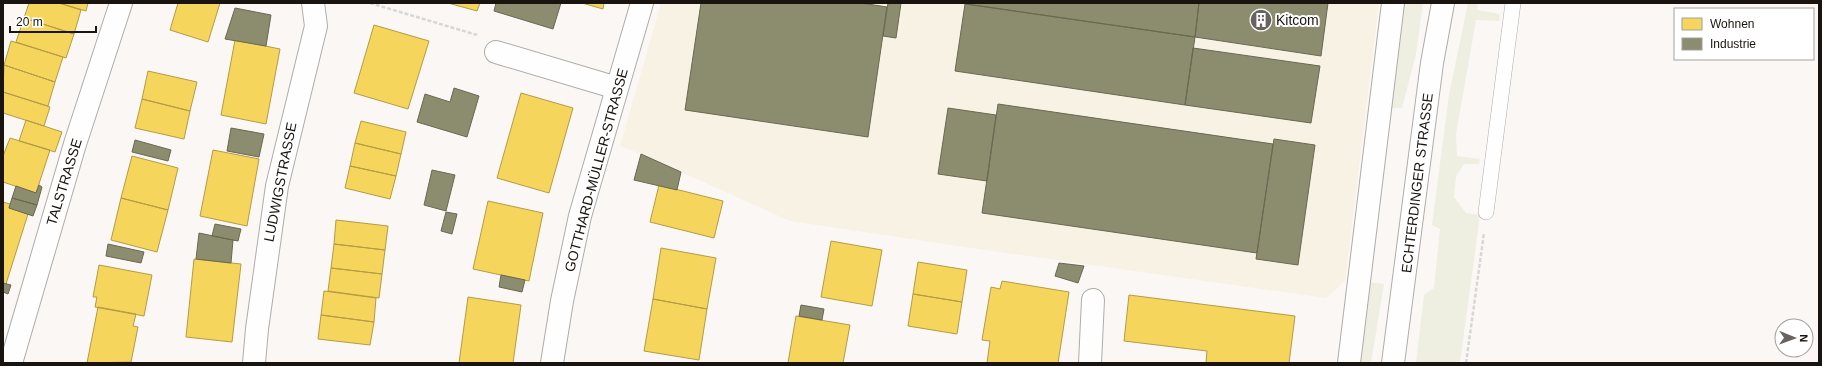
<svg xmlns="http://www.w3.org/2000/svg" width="1822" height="366" viewBox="0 0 1822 366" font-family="Helvetica,sans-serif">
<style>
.industrial{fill:#f8f2e5}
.green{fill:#eeeee1}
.homes{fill:#f6d55c;stroke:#b49b45}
.industry{fill:#8c8c6e;stroke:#6a6852}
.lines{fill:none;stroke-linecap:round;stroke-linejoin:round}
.lane-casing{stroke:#afaca9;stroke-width:16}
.street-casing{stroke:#afaca9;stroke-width:24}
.secondary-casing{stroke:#afaca9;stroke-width:24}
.path{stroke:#d8d7d6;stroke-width:2.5;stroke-dasharray:4 2;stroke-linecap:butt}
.lane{stroke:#fefefe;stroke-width:15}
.street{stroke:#fefefe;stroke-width:22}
.secondary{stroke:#fefefe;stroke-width:22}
.labels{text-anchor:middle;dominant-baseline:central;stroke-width:4;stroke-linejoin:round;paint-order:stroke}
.poi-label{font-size:14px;fill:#19140f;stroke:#fff;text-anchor:start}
.street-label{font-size:14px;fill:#19140f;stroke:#fff}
</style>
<rect width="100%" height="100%" fill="#faf7f5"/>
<!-- industrial -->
<path class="industrial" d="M661,3H1379L1345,281L1326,298L978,249L790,221L643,155L620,146Z"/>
<!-- green -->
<path class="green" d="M1403,3H1423L1416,54L1402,108H1392L1389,105Z
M1468,3H1478L1477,10L1500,14L1499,21L1476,20L1456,134L1457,156L1480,159L1479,164H1464L1456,176L1454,197L1466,213L1480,215L1460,363H1416L1424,295L1434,288L1440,229L1432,225L1449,95Z
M1366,282L1384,284L1371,363H1357Z"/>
<!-- homes -->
<path class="homes" d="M29,3H59L81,10L74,34L24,18Z
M59,3H88L86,11Z
M178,3H220L208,42L170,30Z
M448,3H480L477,11Z
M582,3H604L603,9Z
M24,18L74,34L66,58L16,42Z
M374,25L429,41L408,109L354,93Z
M235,40L280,49L266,124L221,115Z
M11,41L63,57L55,82L4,65Z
M4,65L55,82L48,106L3,92Z
M148,71L197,82L190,111L142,99Z
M3,92L50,107L44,126L3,113Z
M521,93L573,108L549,193L497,178Z
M142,99L190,111L184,139L135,128Z
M26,120L62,132L55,152L19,141Z
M361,121L406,132L401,154L355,143Z
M10,138L50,150L36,193L3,182V156Z
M355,143L401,154L396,176L350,166Z
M213,150L259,159L247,226L200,216Z
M132,156L178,168L168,210L121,198Z
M350,166L396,176L390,199L345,188Z
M659,185L723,201L714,238L650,222Z
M121,198L168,210L157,252L111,240Z
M488,201L543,213L529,281L473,269Z
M3,202L10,204L9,208L28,214L6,284L3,283Z
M336,220L388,226L385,250L334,244Z
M831,241L882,250L872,306L821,297Z
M334,244L385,250L382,274L331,268Z
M661,248L716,258L707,309L653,299Z
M194,259L241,264L232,342L186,337Z
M918,262L967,270L962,302L913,294Z
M99,265L152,275L144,316L95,307L97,297H93Z
M331,268L382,274L379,298L328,291Z
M1002,281L1069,292L1058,363H987L990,341L982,340L991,287L1000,289Z
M324,291L376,298L374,322L321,315Z
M913,294L962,302L957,334L908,326Z
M1129,295L1295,316L1289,363H1206L1207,351L1124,341Z
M468,297L521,305L513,363H459Z
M653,299L707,309L699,360L644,351Z
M98,307L136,314L133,326L138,327L131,362L87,363Z
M321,315L374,322L370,345L318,339Z
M796,316L850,325L843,363H788Z"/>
<!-- industry -->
<path class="industry" d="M496,3H561L553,29L494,11Z
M701,3H861L887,7L868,137L685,110Z
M888,3H901L896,38L883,36Z
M960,3H1199L1195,37Z
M1199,3H1328L1321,56L1195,37Z
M965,4L1195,37L1185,105L955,71Z
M235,8L271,15L266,46L225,39Z
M1193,48L1320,66L1311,123L1185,105Z
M454,88L479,96L467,137L417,122L425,94L450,102Z
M998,104L1273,144L1257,253L982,213Z
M948,108L996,115L987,181L938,174Z
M231,128L264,134L259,157L227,151Z
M1274,139L1315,145L1298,265L1256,259Z
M135,140L171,150L168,161L132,152Z
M641,154L681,172L677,190L634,180Z
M432,170L455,175L446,211L424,205Z
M39,185L42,187L37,205L12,198L16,186L36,193Z
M12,198L37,205L33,216L9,208Z
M446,212L457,214L452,234L441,231Z
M215,224L241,229L238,241L212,236Z
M199,233L233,240L231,263L196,259Z
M108,244L144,252L141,263L106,256Z
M1059,263L1084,266L1078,283L1055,276Z
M501,275L525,280L522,292L499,287Z
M3,283L11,285L8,294L3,292Z
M801,305L824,309L822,320L799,316Z"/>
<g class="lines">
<!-- lane casing -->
<g class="lane-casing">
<path id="lane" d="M1486,212L1513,3"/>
</g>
<!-- street casing -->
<g class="street-casing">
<path id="street" d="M496,52L617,88
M11,363L75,144L121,3
M254,363L257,329L277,186L316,26L313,3
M552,363L562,301L580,216L642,3
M1090,363L1093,300
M1349,363L1393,3"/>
</g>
<!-- secondary casing -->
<g class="secondary-casing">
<path id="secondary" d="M1393,363L1432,63L1443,3"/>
</g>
<!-- path -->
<path class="path" d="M370,3L477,35
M1466,363L1484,233"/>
<!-- lane -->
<use href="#lane" class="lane"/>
<!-- street -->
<use href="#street" class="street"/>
<!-- secondary -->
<use href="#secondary" class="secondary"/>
</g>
<!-- icons -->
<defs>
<g id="building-disc" transform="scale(1.15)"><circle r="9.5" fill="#686360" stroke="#fff"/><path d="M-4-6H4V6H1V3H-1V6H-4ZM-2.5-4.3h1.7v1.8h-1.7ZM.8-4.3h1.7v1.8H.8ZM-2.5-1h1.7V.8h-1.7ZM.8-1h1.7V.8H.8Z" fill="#fff"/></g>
</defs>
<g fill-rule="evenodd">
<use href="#building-disc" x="1261" y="20"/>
</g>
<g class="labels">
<!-- poi labels -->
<g class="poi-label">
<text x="1276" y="20">Kitcom</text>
</g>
<!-- street labels -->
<g class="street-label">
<text transform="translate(596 170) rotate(-75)">GOTTHARD-MÜLLER-STRASSE</text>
<text transform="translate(64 182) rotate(-73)">TALSTRASSE</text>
<text transform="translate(280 182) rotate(-79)">LUDWIGSTRASSE</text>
<text transform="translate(1417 183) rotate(-83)">ECHTERDINGER STRASSE</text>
</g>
</g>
<!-- border -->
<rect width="1822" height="366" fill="none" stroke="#19140f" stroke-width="8"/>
<!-- legend -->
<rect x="1674" y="8" width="140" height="52" fill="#ffffff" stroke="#a3a19f"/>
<rect x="1682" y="18" width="20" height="12" fill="#f6d55c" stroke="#a3a19f"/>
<text x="1710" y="28" font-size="12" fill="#19140f">Wohnen</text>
<rect x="1682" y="38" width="20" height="12" fill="#8c8c6e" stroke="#a3a19f"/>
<text x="1710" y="48" font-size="12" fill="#19140f">Industrie</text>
<!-- north arrow -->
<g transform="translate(1794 338) rotate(91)"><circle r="19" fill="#ffffff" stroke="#a3a19f"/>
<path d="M0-3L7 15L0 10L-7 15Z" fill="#686360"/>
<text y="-6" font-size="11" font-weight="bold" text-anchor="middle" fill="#19140f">N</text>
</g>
<!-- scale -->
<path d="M10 26v6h86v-6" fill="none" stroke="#19140f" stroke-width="2"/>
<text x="16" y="26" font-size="12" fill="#19140f" stroke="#ffffff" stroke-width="3" paint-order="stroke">20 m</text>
</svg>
